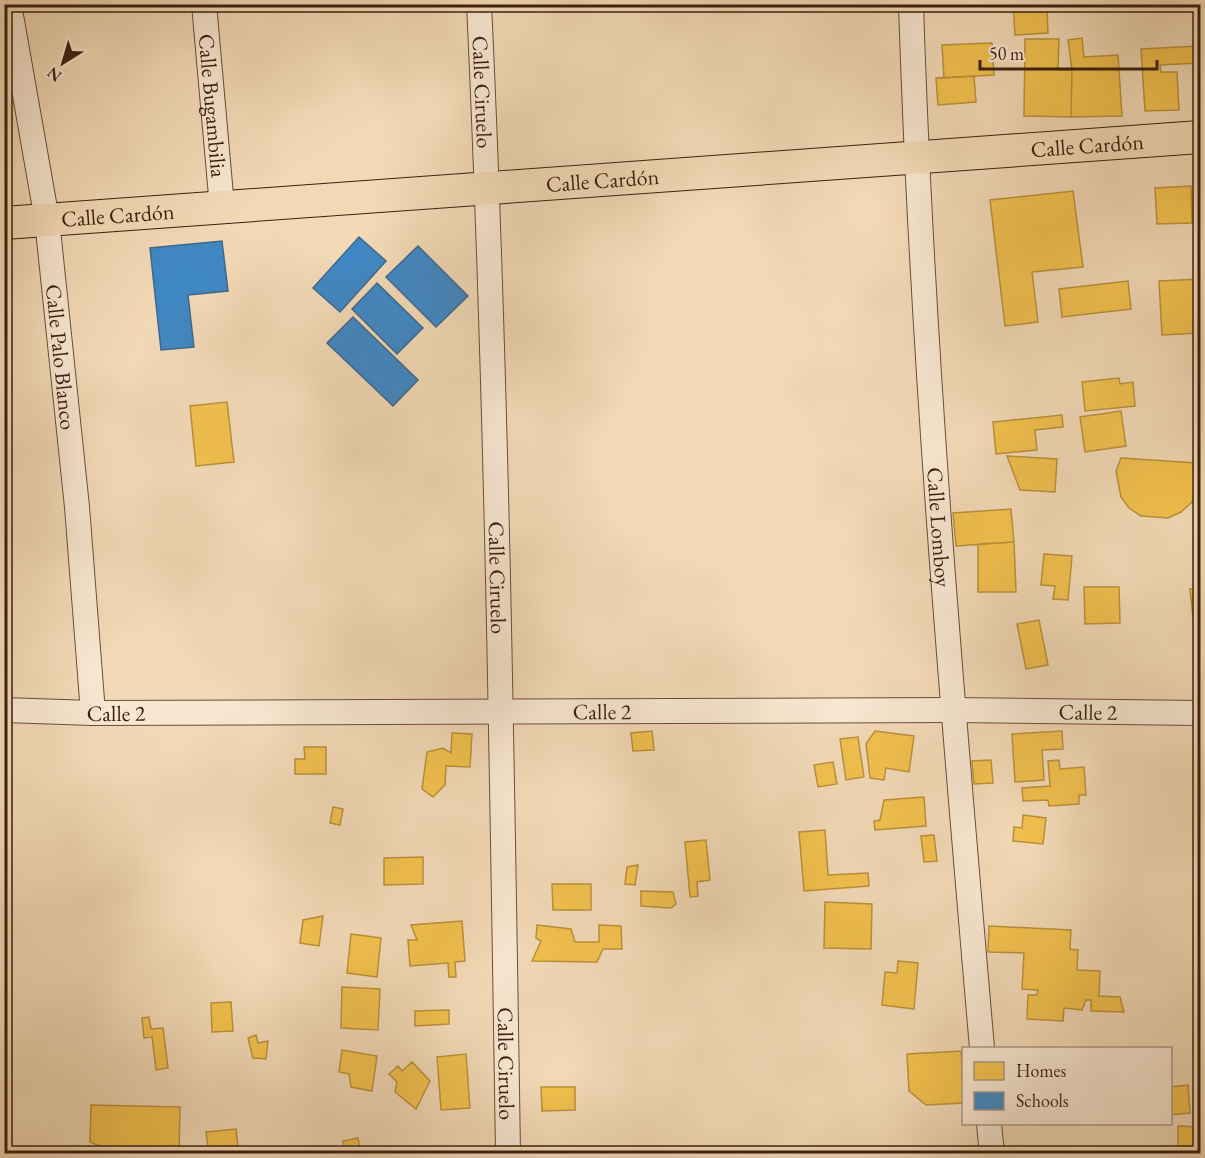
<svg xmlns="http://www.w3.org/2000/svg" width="1205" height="1158" viewBox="0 0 1205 1158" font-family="'EB Garamond',serif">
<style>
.homes{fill:#f2c14e;stroke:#bb903b;stroke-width:1.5}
.schools{fill:#3f88c5;stroke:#3e688e;stroke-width:1.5}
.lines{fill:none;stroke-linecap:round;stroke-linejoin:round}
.minor-casing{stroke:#6a4e39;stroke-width:26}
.major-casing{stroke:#3c1f0f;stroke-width:34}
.minor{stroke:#f7e6d0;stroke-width:24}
.major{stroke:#f2d9b6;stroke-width:32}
.labels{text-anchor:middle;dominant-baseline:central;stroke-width:6;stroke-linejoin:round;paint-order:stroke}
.street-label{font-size:22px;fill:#3c1f0f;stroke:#f7e6d0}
</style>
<rect width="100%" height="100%" fill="#f2d9b6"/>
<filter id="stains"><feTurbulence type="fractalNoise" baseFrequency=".00333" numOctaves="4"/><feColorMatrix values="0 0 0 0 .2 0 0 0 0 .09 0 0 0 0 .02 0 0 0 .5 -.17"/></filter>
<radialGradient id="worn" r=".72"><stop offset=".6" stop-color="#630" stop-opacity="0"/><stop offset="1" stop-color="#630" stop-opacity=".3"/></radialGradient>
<!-- homes -->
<path class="homes" d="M1013,4H1068V8L1047,9L1048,33L1015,35Z
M1082,38L1084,57L1118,55L1122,116L1071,117L1072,70L1068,40Z
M1025,39H1059L1058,70H1072L1071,117L1024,116Z
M992,43L994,75L944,78L942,45Z
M1199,46L1200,63L1160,65L1161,72H1177L1179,110L1145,111L1141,49Z
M974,76L976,102L938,105L936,78Z
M1191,186L1192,223L1157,224L1155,188Z
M1073,191L1083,267L1032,272L1038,322L1005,326L990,200Z
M1200,279V333L1162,335L1159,281Z
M1128,281L1131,309L1062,317L1059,289Z
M1119,378L1120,384L1133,382L1135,406L1085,411L1082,382Z
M227,402L234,462L196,466L190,406Z
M1121,411L1126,446L1085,452L1080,417Z
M1062,415L1063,427L1035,430L1037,450L996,454L993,422Z
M1007,456L1057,459L1055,492L1020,490Z
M1121,458L1197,463L1200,477L1198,490L1191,503L1181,512L1168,518L1141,516L1129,508L1121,497L1116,471Z
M1011,509L1014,542L956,546L953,513Z
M1014,542L1016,592H978V544Z
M1044,554L1072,556L1068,600L1053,599L1055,586L1041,585Z
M1084,587H1119L1120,623L1085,624Z
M1200,588V656L1197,657L1190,589Z
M1039,620L1048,665L1026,669L1017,624Z
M652,731L654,750L633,751L631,733Z
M875,731L914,736L909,772L886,768L884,780L870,778L866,744Z
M1062,731L1063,749L1042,750L1044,780L1015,782L1012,734Z
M452,733L472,734L470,767L446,766L445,785L433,797L422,789L427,752L443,748L451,753Z
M858,737L864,777L846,780L840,739Z
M304,747H326V774H295V759H305Z
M991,760L993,783L974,784L972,761Z
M1059,760L1060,769L1084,767L1086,795H1079V804L1049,806L1048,800L1023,801L1022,788L1050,786L1048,761Z
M833,762L837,784L818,787L814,765Z
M924,797L926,826L875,830L874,821L880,820L884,800Z
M333,807L343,809L340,825L330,823Z
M1023,815L1046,818L1043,844L1013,841L1014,827L1022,828Z
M825,830L828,875L868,873L869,886L804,891L799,832Z
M934,835L937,861L924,862L921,836Z
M706,840L710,880L697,882L698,896L690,897L685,842Z
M423,857V884L384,885V858Z
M638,865L635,885L625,884L627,867Z
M552,884H591V910H553Z
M641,891L673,892L676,904L671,908L641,906Z
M825,902L872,904L871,949L824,948Z
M323,916L319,946L300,943L303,920Z
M462,921L465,961L455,962L456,977H449L448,963L410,966L408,940H417L411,925Z
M537,925L571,929L575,942H599V925L621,926L622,949H603L597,962L532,961L541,941L536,938Z
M989,926L1071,930L1070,949L1078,950L1077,970L1100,971L1099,996L1120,997L1124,1012L1091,1011V1000H1086L1082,1010L1064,1008L1063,1021L1027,1019L1028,995H1037L1038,990L1022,989L1024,953L988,952Z
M351,934L381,938L377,977L347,973Z
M898,961L918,963L914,1009L882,1005L885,972L897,973Z
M342,987L380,989L378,1030L341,1028Z
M231,1002L233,1031L212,1032L211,1003Z
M449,1010V1024L415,1026V1011Z
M149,1017L151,1029L163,1028L168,1068L156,1070L152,1037L144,1038L142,1018Z
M256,1035L258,1043L268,1041L266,1059L253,1058L248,1038Z
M342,1050L377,1056L372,1091L351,1087L349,1074L339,1072Z
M961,1051L964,1103L926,1105L909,1091L907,1054Z
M466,1054L470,1108L441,1110L437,1057Z
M412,1062L430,1081L416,1109L395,1092L397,1082L389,1074L398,1066L402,1071Z
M1188,1085L1190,1113L1170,1115V1087Z
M541,1087H575V1110L542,1111Z
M91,1105L180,1107L179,1154H109L107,1149L90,1142Z
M1178,1126L1200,1127L1199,1147L1178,1146Z
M236,1129L238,1146L208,1148L206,1132Z
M358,1138L360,1150L346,1153L343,1141Z
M426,1150L451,1151V1154H425Z"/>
<!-- schools -->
<path class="schools" d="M359,237L386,261L340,312L313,288Z
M222,241L228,291L188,295L194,347L161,350L150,248Z
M418,246L468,296L436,327L386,277Z
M377,283L423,328L397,354L352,309Z
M353,317L418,380L393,406L327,343Z"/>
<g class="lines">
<!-- minor casing -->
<g class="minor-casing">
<g id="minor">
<path id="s1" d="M9,4L47,220L77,507L93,713"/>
<path id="s2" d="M204,4L222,207"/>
<path id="s3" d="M479,4C497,387 502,770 508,1154"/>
<path id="s4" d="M911,4C922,353 952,701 982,1048"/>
<path id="s5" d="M4,710L93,713L952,710L1200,713"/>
<path d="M989,1124L992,1154"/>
</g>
</g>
<!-- major casing -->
<g class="major-casing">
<g id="major">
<path id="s6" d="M4,223L1200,137"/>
</g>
</g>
<!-- minor -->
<use href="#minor" class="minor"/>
<!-- major -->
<use href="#major" class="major"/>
</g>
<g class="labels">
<!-- street labels -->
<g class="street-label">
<text stroke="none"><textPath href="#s3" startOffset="88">Calle Ciruelo</textPath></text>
<text stroke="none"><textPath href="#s2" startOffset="102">Calle Bugambilia</textPath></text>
<text stroke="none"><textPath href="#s6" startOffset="1086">Calle Cardón</textPath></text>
<text stroke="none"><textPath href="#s6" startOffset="600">Calle Cardón</textPath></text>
<text stroke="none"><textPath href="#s6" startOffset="114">Calle Cardón</textPath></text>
<text stroke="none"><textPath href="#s1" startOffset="357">Calle Palo Blanco</textPath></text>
<text stroke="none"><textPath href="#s4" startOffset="524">Calle Lomboy</textPath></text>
<text stroke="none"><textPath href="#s3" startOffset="574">Calle Ciruelo</textPath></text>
<text stroke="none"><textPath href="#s5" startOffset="598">Calle 2</textPath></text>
<text stroke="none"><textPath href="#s5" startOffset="1084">Calle 2</textPath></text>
<text stroke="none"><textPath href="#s5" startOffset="112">Calle 2</textPath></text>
<text stroke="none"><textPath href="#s3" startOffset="1060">Calle Ciruelo</textPath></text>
</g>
</g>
<!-- margin -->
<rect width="1205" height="1158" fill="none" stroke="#f2d9b6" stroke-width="24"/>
<rect x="6" y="6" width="1193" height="1146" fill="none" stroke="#3c1f0f" stroke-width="3"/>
<rect x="12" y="12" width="1181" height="1134" fill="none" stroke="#3c1f0f" stroke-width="1.5"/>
<!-- legend -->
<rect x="962" y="1047" width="210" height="78" fill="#f7e6d0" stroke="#ac9683" stroke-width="1.5"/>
<rect x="974" y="1062" width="30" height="18" fill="#f2c14e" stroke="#ac9683" stroke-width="1.5"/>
<text x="1016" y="1077" font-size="18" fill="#3c1f0f">Homes</text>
<rect x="974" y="1092" width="30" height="18" fill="#3f88c5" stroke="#ac9683" stroke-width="1.5"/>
<text x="1016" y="1107" font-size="18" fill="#3c1f0f">Schools</text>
<!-- north arrow -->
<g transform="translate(63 63) rotate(217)" stroke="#f7e6d0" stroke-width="4.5" paint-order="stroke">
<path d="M0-4.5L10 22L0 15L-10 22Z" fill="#3c1f0f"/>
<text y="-9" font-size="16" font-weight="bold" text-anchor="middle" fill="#3c1f0f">N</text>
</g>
<!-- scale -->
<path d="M980 60v9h177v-9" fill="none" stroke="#3c1f0f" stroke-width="3"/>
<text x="989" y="60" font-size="18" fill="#3c1f0f" stroke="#f7e6d0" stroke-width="4.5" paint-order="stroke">50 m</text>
<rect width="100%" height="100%" filter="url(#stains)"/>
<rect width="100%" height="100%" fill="url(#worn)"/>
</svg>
